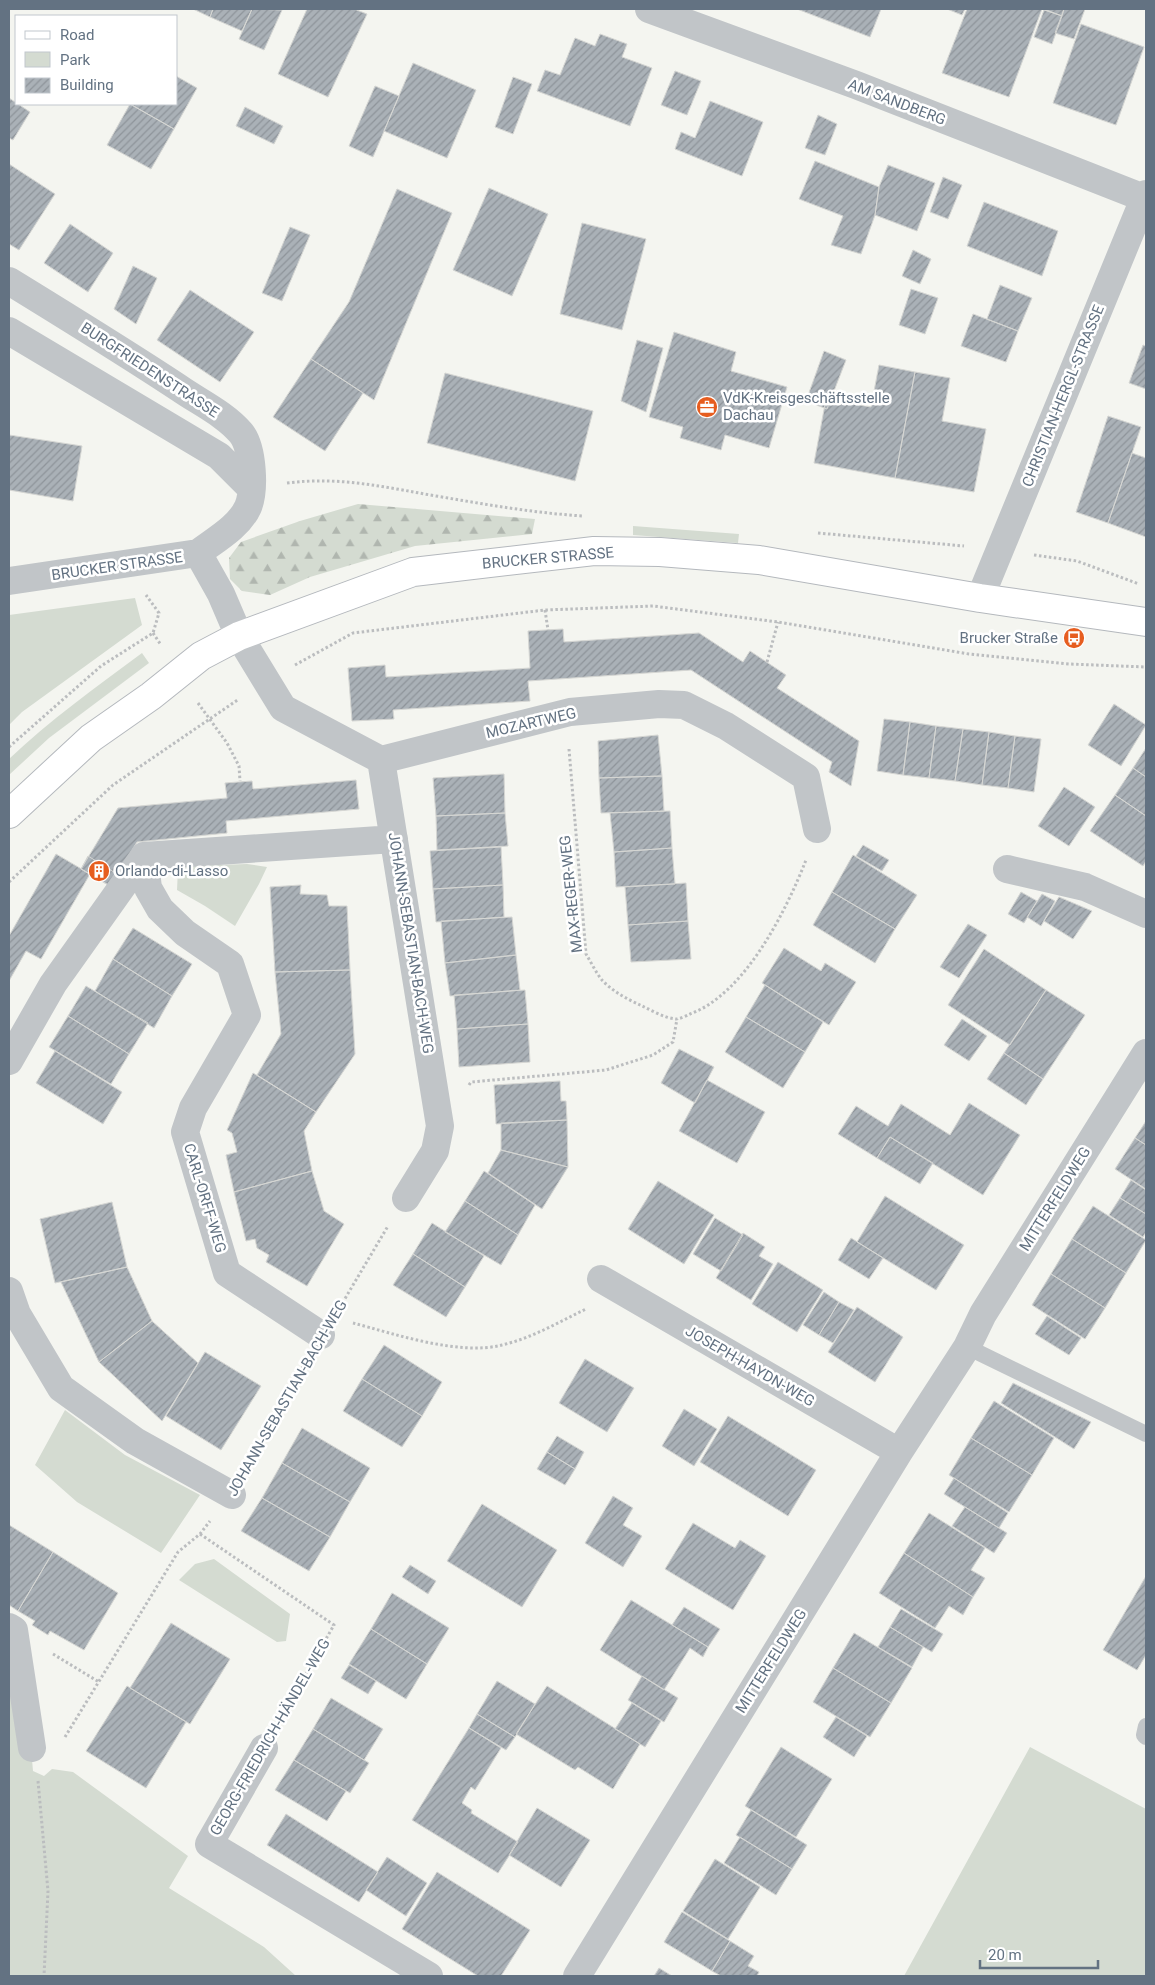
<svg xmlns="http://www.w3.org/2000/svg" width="1155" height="1985" viewBox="0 0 1155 1985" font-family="Roboto,sans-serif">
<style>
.green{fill:#d4dbd1}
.forest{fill:url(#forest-firs)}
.building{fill:url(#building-hatch);stroke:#d5d6d3}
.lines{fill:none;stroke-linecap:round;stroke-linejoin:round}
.secondary-casing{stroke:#b4b8bd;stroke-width:30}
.path{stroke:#bbbdbf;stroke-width:3;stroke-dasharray:2.5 2.5;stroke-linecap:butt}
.service{stroke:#c1c5c8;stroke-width:16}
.minor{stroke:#c1c5c8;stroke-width:28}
.secondary{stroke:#fff;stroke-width:28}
.labels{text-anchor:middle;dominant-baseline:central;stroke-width:5;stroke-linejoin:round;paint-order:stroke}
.street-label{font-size:15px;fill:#637282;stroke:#fff}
.poi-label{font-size:15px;fill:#637282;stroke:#fff;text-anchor:start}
</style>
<defs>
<pattern id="forest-firs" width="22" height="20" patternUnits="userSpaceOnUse" patternTransform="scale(1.25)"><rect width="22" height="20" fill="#d4dbd1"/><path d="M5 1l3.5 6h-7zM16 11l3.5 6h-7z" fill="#b0b6af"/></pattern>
<pattern id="building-hatch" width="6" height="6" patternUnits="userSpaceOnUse" patternTransform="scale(1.25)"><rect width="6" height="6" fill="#aab1b7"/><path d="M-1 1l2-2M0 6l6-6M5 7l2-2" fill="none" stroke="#8e949a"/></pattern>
</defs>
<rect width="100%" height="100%" fill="#f4f5f0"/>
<!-- green -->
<path class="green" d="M633,526L739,534L738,543L633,535Z
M135,598L142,625L22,712L9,725V615Z
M142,653L149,663L49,738L9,775V759C50,720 96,687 142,653Z
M247,864L267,867L259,884L235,926L205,906L177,890L178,869L192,866Z
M65,1410L125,1455L200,1495L161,1553L77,1502L35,1465Z
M214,1559L290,1614L286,1641L277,1642L179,1580L195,1564Z
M9,1669L31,1748L33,1771L44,1776L52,1769L73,1772L188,1856L169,1888L264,1947L296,1976H9Z
M1030,1747L1146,1809V1976H904Z"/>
<!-- forest -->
<path class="forest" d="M358,504L535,519L532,534L415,546L310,577L270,595L242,591L230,579L229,558L241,542L300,521Z"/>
<!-- building -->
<path class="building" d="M193,9H213L210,17Z
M213,9H252L242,31L210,17Z
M252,9L282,10L264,50L239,39Z
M307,9H354L367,14L328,97L278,74Z
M797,9H881L870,37Z
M947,9H965L962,15Z
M967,9H1042L1009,97L942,73Z
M1044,9H1064L1062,16Z
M1064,9H1085L1074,39L1055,33Z
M1044,10L1062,16L1052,44L1034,37Z
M1081,24L1144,47L1116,125L1053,103Z
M600,34L627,44L622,57L652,68L630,126L537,91L545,70L560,75L575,38L595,46Z
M413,63L476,90L447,158L384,131Z
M675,71L701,81L687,115L661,105Z
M176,76L197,88L174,129L130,104H176Z
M513,77L532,84L513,134L495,127Z
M375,86L399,96L373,157L349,146Z
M9,98L30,112L13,140L9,138Z
M710,101L763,122L742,176L675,149L681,132L695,138Z
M130,104L174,129L151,169L107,145Z
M245,107L283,126L274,144L236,126Z
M818,115L837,124L825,155L805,148Z
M815,161L879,187L875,215L861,254L831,245L843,216L799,199Z
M9,164L55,194L19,250L9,244Z
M888,165L935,183L917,231L875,215L879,187Z
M943,177L962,185L948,219L930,212Z
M489,188L548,214L512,296L453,270Z
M397,189L452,213L374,400L311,359L349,302Z
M984,202L1058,231L1042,276L967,246Z
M582,223L646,239L622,330L560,314Z
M70,224L113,253L88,292L44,263Z
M290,227L310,235L282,301L262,293Z
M913,250L931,259L920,284L902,276Z
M133,266L157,278L136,324L114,309Z
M1000,285L1032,298L1018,331L987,319Z
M911,289L938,298L925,334L899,325Z
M190,290L254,332L220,382L157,340Z
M973,314L1018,331L1006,362L961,346Z
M674,332L736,352L731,371L787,387L769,448L725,435L721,450L680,438L683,427L649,417Z
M637,340L663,348L646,412L621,401Z
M1143,345L1146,346V389L1129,383Z
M824,351L846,360L827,409L806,401Z
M311,359L363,393L325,451L273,417Z
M879,365L915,372L895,478L814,463L826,399L871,407Z
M915,372L950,378L942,421L986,429L974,492L895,478Z
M445,373L593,411L575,481L427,443Z
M1108,416L1141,427L1108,523L1076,512Z
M9,435L82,446L73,501L9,490Z
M1132,453L1146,458V537L1108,523Z
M563,629L564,642L699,633L743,662L750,651L786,675L777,688L859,741L851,786L829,772L832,762L691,670L528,681L530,701L393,710L394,719L352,721L348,668L385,665L386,677L530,668L528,631Z
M1114,704L1146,725L1121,766L1088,745Z
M884,719L910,722L903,775L877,771Z
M910,722L936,726L929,778L903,775Z
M936,726L963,729L955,781L929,778Z
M963,729L989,732L982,785L955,781Z
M989,732L1015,736L1008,788L982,785Z
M658,735L662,776L599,778L598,741Z
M1015,736L1041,739L1034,792L1008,788Z
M1146,748V777L1133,768Z
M1133,768L1146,777V816L1115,795Z
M504,774L505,813L436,816L433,778Z
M662,776L664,811L601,813L599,778Z
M356,780L359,809L226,821L227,833L137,842L110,886L81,869L118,808L227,798L225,783L252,781L253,789Z
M1064,787L1095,807L1069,846L1038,826Z
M1115,795L1146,816V861L1143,866L1090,831Z
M670,811L672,848L614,852L610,813Z
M505,813L508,846L437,850L436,816Z
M863,845L889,860L882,871L856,856Z
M501,847L503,885L433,889L430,851Z
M672,848L675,884L616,887L614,852Z
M56,854L90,874L41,959L26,951L9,981V936Z
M853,855L917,895L895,929L832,892Z
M88,856L117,874L110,886L81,869Z
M686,883L688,921L628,925L625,887Z
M301,885L300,894L327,895L329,906H347L350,970L275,972L270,887Z
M503,885L504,917L436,922L433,889Z
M832,892L895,929L875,963L813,925Z
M1021,892L1037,901L1024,923L1008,914Z
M1042,894L1055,901L1041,926L1027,917Z
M1059,897L1092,911L1073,939L1044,921Z
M512,917L516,955L445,963L441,921Z
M688,921L691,959L631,962L628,925Z
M968,924L987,935L959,978L940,967Z
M133,928L192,964L172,996L113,959Z
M784,948L821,971L825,963L856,982L829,1025L762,983Z
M984,949L1046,990L1010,1045L948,1005Z
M516,955L520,990L450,996L445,963Z
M113,959L172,996L154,1028L95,991Z
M350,970L355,1054L316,1112L257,1075L281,1034L275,972Z
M765,985L823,1022L805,1052L746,1017Z
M86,986L148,1023L129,1054L68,1016Z
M525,990L528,1024L457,1029L454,995Z
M1046,990L1085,1015L1043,1079L1004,1053Z
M68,1016L129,1054L111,1084L49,1047Z
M746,1017L805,1052L783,1088L725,1052Z
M962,1019L987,1036L969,1061L944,1045Z
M528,1024L530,1062L459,1067L457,1029Z
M679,1049L714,1067L695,1103L661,1083Z
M55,1051L122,1092L103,1124L36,1083Z
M1004,1053L1043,1079L1026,1105L987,1079Z
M253,1073L316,1112L304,1131L312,1171L234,1192L226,1155L237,1152L232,1133L227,1130Z
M707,1080L765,1112L737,1163L679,1131Z
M560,1081L561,1101H566L567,1120L496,1124L494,1085Z
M969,1103L1020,1135L983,1195L890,1137L877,1158L838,1134L856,1106L888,1126L901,1104L950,1135Z
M567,1120L568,1167L501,1150V1123Z
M1146,1121V1145L1135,1138Z
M890,1137L933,1163L920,1184L877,1158Z
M1135,1138L1146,1145V1189L1115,1169Z
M501,1150L568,1167L542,1209L488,1173Z
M312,1171L324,1211L344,1224L307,1286L266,1262L269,1255L257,1248L255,1239L246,1241L234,1192Z
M484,1171L535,1205L518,1235L465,1201Z
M1131,1180L1146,1190V1214L1120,1198Z
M658,1181L714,1215L684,1264L628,1229Z
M885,1196L964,1245L936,1290L857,1242Z
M1120,1198L1146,1214V1232L1143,1237L1109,1215Z
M465,1201L518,1235L501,1265L445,1232Z
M112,1202L127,1267L55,1283L40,1219Z
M1093,1206L1146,1240L1126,1273L1072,1239Z
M715,1218L743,1235L721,1271L693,1254Z
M432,1223L484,1256L465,1287L413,1254Z
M743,1233L765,1247L759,1256L773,1264L751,1300L716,1278Z
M851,1238L883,1258L869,1279L838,1260Z
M1072,1239L1126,1273L1105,1308L1051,1274Z
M413,1254L465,1287L446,1317L393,1285Z
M778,1262L823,1290L797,1332L752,1304Z
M127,1267L152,1321L99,1362L61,1282Z
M1051,1274L1105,1308L1085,1339L1032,1305Z
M824,1292L839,1302L819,1335L803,1325Z
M839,1302L854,1310L833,1343L819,1335Z
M857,1307L903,1337L875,1382L828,1352Z
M1047,1316L1081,1338L1069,1355L1035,1334Z
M152,1321L198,1363L162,1421L99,1362Z
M384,1345L442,1382L422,1416L362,1379Z
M205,1352L261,1386L221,1450L166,1416Z
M585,1359L634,1388L607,1432L559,1403Z
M362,1379L422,1416L402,1447L343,1411Z
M1013,1383L1091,1422L1074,1449L1001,1403Z
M994,1401L1054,1438L1032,1475L971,1438Z
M684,1409L717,1429L694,1466L662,1446Z
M728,1416L816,1470L788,1516L700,1462Z
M302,1428L370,1468L350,1502L282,1463Z
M557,1436L584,1452L575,1469L547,1452Z
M971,1438L1032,1475L1009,1512L949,1475Z
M547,1452L575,1469L565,1485L537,1469Z
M282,1463L350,1502L330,1537L262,1498Z
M954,1478L1008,1513L999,1528L944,1494Z
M613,1496L633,1508L623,1525L642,1536L623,1567L585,1543Z
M262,1498L330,1537L309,1571L241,1531Z
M482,1504L557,1550L522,1607L447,1561Z
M965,1507L1007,1533L994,1553L952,1526Z
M929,1513L985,1548L971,1570L985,1578L973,1597L904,1553Z
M693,1523L735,1548L740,1540L766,1556L733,1610L665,1569Z
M9,1525L53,1552L18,1611L9,1605Z
M53,1552L118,1593L84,1650L50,1631L48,1635L32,1625L35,1621L18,1611Z
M904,1553L973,1597L963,1615L949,1606L935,1628L879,1593Z
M410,1565L436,1581L428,1594L402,1577Z
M1146,1576V1655L1137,1670L1103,1650Z
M392,1593L449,1628L427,1664L371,1629Z
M631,1600L708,1647L703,1657L690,1648L664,1690L600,1650Z
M684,1607L720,1629L708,1647L672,1625Z
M901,1609L943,1634L932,1652L890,1627Z
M171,1623L230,1659L190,1724L130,1688Z
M890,1627L923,1647L912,1667L878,1647Z
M371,1629L427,1664L406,1699L349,1664Z
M854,1633L912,1668L891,1703L833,1668Z
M349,1665L376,1681L368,1694L341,1678Z
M833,1668L891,1703L870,1737L813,1702Z
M642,1676L678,1698L664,1722L628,1700Z
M497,1681L535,1704L515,1737L477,1714Z
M127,1686L186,1722L146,1788L86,1751Z
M547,1686L640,1744L613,1789L578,1767L575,1770L516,1734Z
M331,1698L383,1729L364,1760L313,1729Z
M632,1703L661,1721L645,1747L615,1729Z
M477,1714L515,1737L506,1750L469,1728Z
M836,1717L867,1736L854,1757L823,1737Z
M469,1728L501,1748L475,1790L471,1787L462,1803L472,1810L471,1813L518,1842L498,1873L412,1820Z
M313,1729L369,1763L350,1793L294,1760Z
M781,1747L832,1779L796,1837L745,1806Z
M294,1760L346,1791L327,1821L275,1790Z
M537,1808L590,1840L561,1887L509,1855Z
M751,1810L807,1845L792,1869L736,1835Z
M286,1814L378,1872L359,1902L267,1845Z
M740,1837L792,1869L776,1895L724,1863Z
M387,1857L427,1883L406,1916L366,1890Z
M715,1859L760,1887L728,1939L683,1911Z
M437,1872L530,1930L501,1976H478L402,1929Z
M682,1912L730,1941L712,1971L664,1942Z
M730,1941L754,1956L748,1966L759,1972L757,1976H721L712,1971Z
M659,1968L672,1976H654Z"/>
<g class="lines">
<!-- secondary casing -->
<g class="secondary-casing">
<path id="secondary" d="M9,814L91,738L151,696L201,656L239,636L413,572L594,551L660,552L759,560L980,598L1146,622"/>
</g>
<!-- path -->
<path class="path" d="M287,483C342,476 388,488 442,497C489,505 535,513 583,516
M818,533L964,546
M1034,555L1077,561L1139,584
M545,610L548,630
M153,633L161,645
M767,662L778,622
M295,665L353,633L545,610L653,606L778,622L969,654L1069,664L1146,667
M198,703L227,743L239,766L240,781
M9,747L101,666L153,633L159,613L146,595
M569,749L586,954C591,962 596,973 602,980C612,991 627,999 640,1005C651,1010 664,1018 676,1019C680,1019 686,1016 690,1014C745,994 786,911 806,860
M9,882L113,785L239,699
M469,1085L471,1082L606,1070L653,1055L673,1042L677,1019
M340,1307L388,1226
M353,1323C395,1334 459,1356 502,1345C532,1338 559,1322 586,1309
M249,1465L304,1365
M200,1534L334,1625L280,1719
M53,1654L99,1682
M65,1737L178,1552L200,1534L210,1521
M38,1781L48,1891L44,1976"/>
<!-- service -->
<path class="service" d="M967,1347L1146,1434
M1146,1726L1144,1735L1146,1737"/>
<!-- minor -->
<path class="minor" d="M649,9L856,85L1144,198
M9,281C66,316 123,351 179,388C199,402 225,414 241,433C253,448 255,490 248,507C239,527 215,540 198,553
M9,331L219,456L251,488
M9,581L198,553L221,594L239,636L283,708L381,760L570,712L659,704L684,705L726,726L806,777L817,829
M980,598L1146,194
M381,760L440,1126L435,1151L406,1198
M144,856L148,888L160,909L185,933L230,964L247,1015L193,1108L185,1132L227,1273L321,1335
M1007,869L1085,887L1146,914
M9,1061L53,984L144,856L394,839
M601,1279L899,1452
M9,1291L17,1314L61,1388L135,1441L232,1495
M9,1627L14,1630L32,1748
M264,1748L209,1844L429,1976
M577,1976L899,1452L967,1347L983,1314L1146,1053"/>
<!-- secondary -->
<use href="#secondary" class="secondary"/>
</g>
<!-- icons -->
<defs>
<g id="office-disc" transform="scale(1.125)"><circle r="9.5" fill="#e65d1f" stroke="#fff"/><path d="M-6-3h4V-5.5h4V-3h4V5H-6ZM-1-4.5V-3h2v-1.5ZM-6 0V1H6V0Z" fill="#fff"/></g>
<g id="bus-disc" transform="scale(1.125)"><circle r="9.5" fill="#e65d1f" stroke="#fff"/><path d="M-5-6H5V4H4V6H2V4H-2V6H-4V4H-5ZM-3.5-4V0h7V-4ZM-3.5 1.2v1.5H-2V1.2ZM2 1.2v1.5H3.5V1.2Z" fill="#fff"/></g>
<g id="building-disc" transform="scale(1.125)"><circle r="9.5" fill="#e65d1f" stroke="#fff"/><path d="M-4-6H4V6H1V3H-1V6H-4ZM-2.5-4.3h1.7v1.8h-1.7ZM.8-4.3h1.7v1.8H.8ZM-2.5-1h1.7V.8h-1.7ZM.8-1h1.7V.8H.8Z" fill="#fff"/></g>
</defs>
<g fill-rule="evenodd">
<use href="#office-disc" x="707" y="407"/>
<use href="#bus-disc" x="1074" y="638"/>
<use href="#building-disc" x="99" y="871"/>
</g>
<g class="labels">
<!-- street labels -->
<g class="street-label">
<text transform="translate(897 102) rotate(21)">AM SANDBERG</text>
<text transform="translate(150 370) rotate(33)">BURGFRIEDENSTRASSE</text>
<text transform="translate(1063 396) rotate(-68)">CHRISTIAN-HERGL-STRASSE</text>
<text transform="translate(548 558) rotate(-5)">BRUCKER STRASSE</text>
<text transform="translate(117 566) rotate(-8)">BRUCKER STRASSE</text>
<text transform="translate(531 723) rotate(-13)">MOZARTWEG</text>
<text transform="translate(571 894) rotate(-96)">MAX-REGER-WEG</text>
<text transform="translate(411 943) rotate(81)">JOHANN-SEBASTIAN-BACH-WEG</text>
<text transform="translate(205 1198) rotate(73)">CARL-ORFF-WEG</text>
<text transform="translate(1055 1199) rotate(-58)">MITTERFELDWEG</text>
<text transform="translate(750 1366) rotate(30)">JOSEPH-HAYDN-WEG</text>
<text transform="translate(287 1398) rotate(-60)">JOHANN-SEBASTIAN-BACH-WEG</text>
<text transform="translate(771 1661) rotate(-58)">MITTERFELDWEG</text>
<text transform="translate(270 1737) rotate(-60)">GEORG-FRIEDRICH-HÄNDEL-WEG</text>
</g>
<!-- poi labels -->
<g class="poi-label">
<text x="723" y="398">VdK-Kreisgeschäftsstelle<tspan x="723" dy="17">Dachau</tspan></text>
<text x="1058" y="638" text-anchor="end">Brucker Straße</text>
<text x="115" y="871">Orlando-di-Lasso</text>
</g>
</g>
<!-- border -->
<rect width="1155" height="1985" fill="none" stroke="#637282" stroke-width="20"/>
<!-- legend -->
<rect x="15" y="15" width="162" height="90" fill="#ffffff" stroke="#c1c7cd"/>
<rect x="25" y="31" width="25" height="8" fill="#ffffff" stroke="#c1c7cd"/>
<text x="60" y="40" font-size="15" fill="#637282">Road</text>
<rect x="25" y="52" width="25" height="15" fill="#d4dbd1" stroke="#c1c7cd"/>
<text x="60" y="65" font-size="15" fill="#637282">Park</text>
<rect x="25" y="78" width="25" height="15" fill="url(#building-hatch)" stroke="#c1c7cd"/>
<text x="60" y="90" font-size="15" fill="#637282">Building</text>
<!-- scale -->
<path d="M980 1960v8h118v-8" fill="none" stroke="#637282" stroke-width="2.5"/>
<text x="988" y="1960" font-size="15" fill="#637282" stroke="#ffffff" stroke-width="4" paint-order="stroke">20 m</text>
</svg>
